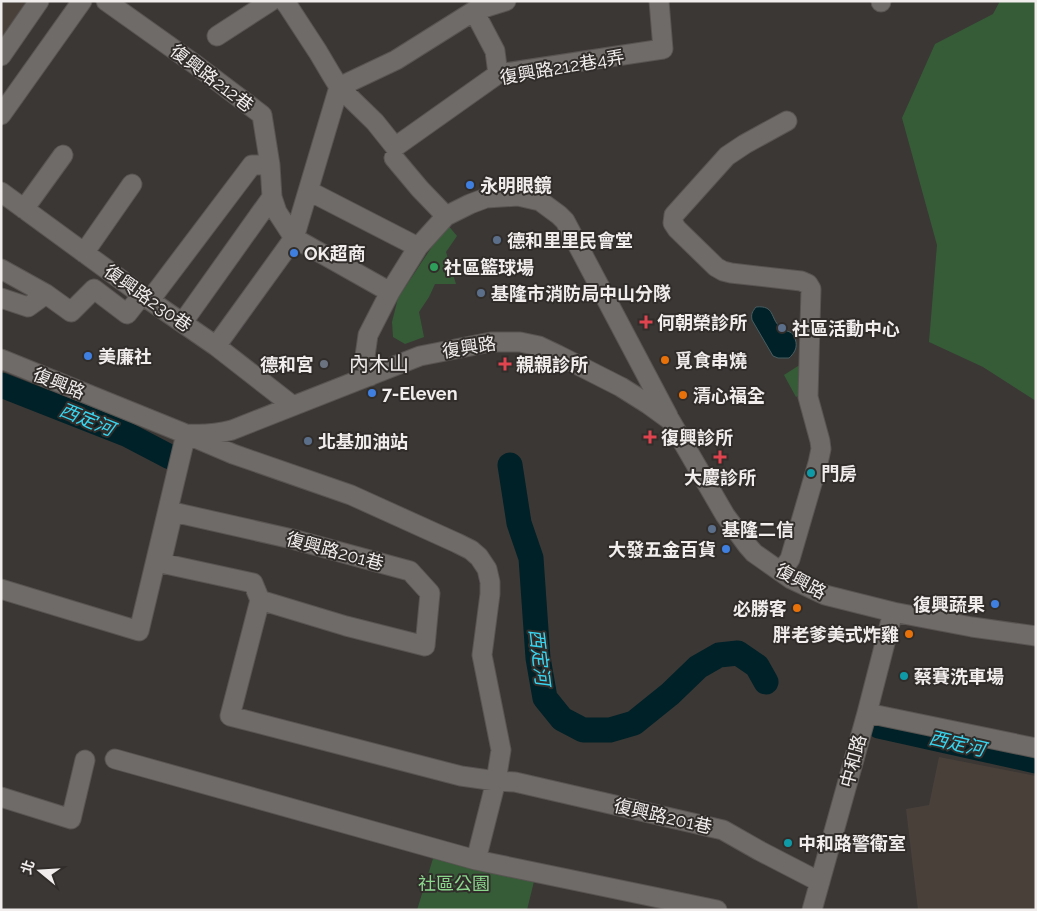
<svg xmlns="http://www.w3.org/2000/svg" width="1037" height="911" viewBox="0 0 1037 911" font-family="Raleway,'Noto Sans TC',sans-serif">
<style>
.built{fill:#49403a}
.green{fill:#365c37}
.water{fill:#002127;stroke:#485e62}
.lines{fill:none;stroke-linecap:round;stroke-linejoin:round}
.river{stroke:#002127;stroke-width:25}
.minor-casing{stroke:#585452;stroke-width:21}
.minor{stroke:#6f6b68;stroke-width:19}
.shop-dot{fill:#3f7fe0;stroke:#302d2b;stroke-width:2}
.service-dot{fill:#5c6f8a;stroke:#302d2b;stroke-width:2}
.leisure-dot{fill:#2e9e5b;stroke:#302d2b;stroke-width:2}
.health-dot{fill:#e0444e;stroke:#302d2b;stroke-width:2}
.food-dot{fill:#e8710a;stroke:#302d2b;stroke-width:2}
.worship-dot{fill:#6b7280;stroke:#302d2b;stroke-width:2}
.culture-dot{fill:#0f9aa8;stroke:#302d2b;stroke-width:2}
.labels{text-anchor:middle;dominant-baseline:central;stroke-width:4;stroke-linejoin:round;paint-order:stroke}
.street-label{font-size:18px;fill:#f0edec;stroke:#302d2b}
.poi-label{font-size:18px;font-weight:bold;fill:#f0edec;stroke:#302d2b;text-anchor:start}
.park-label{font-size:18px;fill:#8ad78c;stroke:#302d2b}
.water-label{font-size:19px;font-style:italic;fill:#38d5f0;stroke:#302d2b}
.quarter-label{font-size:20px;fill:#f0edec;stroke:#302d2b}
</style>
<rect width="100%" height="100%" fill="#3b3735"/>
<!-- built -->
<path class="built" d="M1,1H36L1,52Z
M939,757L1036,776V910H918L906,809L929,805Z"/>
<!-- green -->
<path class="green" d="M1000,1H1036V401L983,367L929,342L937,245L902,118L935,44L993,14Z
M447,224L457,236L446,252L456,284H435L429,297L419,312L424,337L405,344L393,337L392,322L398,298Z
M809,359L808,391L796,397L784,375Z
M436,849L536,873L527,910H417Z"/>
<!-- water -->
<path class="water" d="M756,307C775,305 770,318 780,327C783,330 788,331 792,333C798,342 798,350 789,358H778L773,356L752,320C751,314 752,312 756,307Z"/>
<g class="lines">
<!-- river -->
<path class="river" d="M1,385L126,434L170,457
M510,465L519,523L531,558L538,658L545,698L562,719L583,730H610L634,723L670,694L698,667L719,655L738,653L757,666L766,682
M879,726L1036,761"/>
<!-- minor casing -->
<g class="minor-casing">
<path id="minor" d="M106,1L196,65L262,115L270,165L272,197L277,212L294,238L390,292
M284,1L288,6L318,52L331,74L339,87L375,122L395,147L498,74L663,49L659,1
M881,1V2
M474,11L495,51L498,74
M217,36L271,1
M1,56L39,1
M339,87L396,60L474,11L506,1
M1,115L82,1
M394,158L420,189L446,216
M309,191L418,247
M1,192L142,295L216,346L293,406
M24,209L63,155
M84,253L132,184
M1,269L46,294L71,312L94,289L127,314L142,295
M1,298L28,307L46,294
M150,300L252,165H270
M183,322L272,197
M216,346L294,238L339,87
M1,359L186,434C202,435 217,434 232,430L420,356L491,342H520L539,346L558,355L621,387L648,404L670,420L725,515L747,545L754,553L791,579L825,595L893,612L972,627L1036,636
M370,376L365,356L368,335L390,292L418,247L446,216L470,204L486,198L518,196L540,201L559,215L565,221L668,416
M781,572L790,559L818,463L821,449L820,441L808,397L811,289L808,284L801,281L731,273L723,271L716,267L677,229L673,223L674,215L727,156L745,144L787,121
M1,589L139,631L186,434L233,454L351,495L457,543L471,550L479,557L487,569L490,582V594L482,655L501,750L496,781L515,782L723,830L760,851L820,882
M260,600L253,583L161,563L173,512L292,539L410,571L430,593L425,646L346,626L260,600L230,716L461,776L496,781L476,860
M867,713L1036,748
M115,759L476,860L717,910
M1,797L71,819L85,760
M812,910L867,713L893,612"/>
</g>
<!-- minor -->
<use href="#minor" class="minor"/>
</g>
<!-- markers -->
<g class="shop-dot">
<circle cx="470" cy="185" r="5"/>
<circle cx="294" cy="253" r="5"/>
<circle cx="88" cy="356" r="5"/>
<circle cx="372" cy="393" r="5"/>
<circle cx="726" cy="549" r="5"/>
<circle cx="995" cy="604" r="5"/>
</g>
<g class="service-dot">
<circle cx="497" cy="240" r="5"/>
<circle cx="481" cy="293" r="5"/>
<circle cx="782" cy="328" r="5"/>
<circle cx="308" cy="441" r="5"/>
<circle cx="712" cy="529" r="5"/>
</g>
<circle class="leisure-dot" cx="434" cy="267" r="5"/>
<g class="health-dot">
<path d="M643.5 314.5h5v5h5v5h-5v5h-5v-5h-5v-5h5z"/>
<path d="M502.5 356.5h5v5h5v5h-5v5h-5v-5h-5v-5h5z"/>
<path d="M647.5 429.5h5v5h5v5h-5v5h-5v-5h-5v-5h5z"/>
<path d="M717.5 449.5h5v5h5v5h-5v5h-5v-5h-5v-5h5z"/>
</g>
<g class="food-dot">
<circle cx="665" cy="360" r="5"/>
<circle cx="683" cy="395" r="5"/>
<circle cx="797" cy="608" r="5"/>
<circle cx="909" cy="634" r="5"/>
</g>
<circle class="worship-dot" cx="324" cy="364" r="5"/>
<g class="culture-dot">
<circle cx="811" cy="473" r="5"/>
<circle cx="904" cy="676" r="5"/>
<circle cx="788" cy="843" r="5"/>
</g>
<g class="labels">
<!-- street labels -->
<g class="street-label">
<text transform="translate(562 67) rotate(-10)">復興路212巷4弄</text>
<text transform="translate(212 78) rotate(37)">復興路212巷</text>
<text transform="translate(148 298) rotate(35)">復興路230巷</text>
<text transform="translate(469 347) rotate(-9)">復興路</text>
<text transform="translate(59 383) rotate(22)">復興路</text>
<text transform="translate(335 551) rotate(15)">復興路201巷</text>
<text transform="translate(801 581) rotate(28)">復興路</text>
<text transform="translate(853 761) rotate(-75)">中和路</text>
<text transform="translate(663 816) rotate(13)">復興路201巷</text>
</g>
<!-- poi labels -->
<g class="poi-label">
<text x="480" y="185">永明眼鏡</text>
<text x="507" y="240">德和里里民會堂</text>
<text x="304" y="253">OK超商</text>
<text x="444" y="267">社區籃球場</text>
<text x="491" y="293">基隆市消防局中山分隊</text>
<text x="657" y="322">何朝榮診所</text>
<text x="792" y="328">社區活動中心</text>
<text x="98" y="356">美廉社</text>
<text x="675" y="360">覓食串燒</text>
<text x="314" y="364" text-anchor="end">德和宮</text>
<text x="516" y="364">親親診所</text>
<text x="382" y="393">7-Eleven</text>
<text x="693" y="395">清心福全</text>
<text x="661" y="437">復興診所</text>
<text x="318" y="441">北基加油站</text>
<text x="821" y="473">門房</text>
<text x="720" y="477" text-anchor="middle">大慶診所</text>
<text x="722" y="529">基隆二信</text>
<text x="716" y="549" text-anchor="end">大發五金百貨</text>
<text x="985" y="604" text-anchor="end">復興蔬果</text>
<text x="787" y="608" text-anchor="end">必勝客</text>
<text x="899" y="634" text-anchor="end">胖老爹美式炸雞</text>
<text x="914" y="676">蔡賽洗車場</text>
<text x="798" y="843">中和路警衛室</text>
</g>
<!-- park labels -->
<g class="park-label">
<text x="454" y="883">社區公園</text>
</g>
<!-- water labels -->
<g class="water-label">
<text transform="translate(87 419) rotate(22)">西定河</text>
<text transform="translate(540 657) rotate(83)">西定河</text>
<text transform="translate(957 743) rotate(13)">西定河</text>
</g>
<!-- quarter labels -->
<g class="quarter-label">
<text x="379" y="364">內木山</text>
</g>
</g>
<!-- border -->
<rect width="1037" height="911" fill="none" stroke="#f0edec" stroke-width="5"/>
<!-- north arrow -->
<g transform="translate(40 871) rotate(288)" stroke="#302d2b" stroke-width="4" paint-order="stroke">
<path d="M0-4L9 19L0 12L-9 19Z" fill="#f0edec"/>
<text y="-8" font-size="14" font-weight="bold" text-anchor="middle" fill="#f0edec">北</text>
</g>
</svg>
